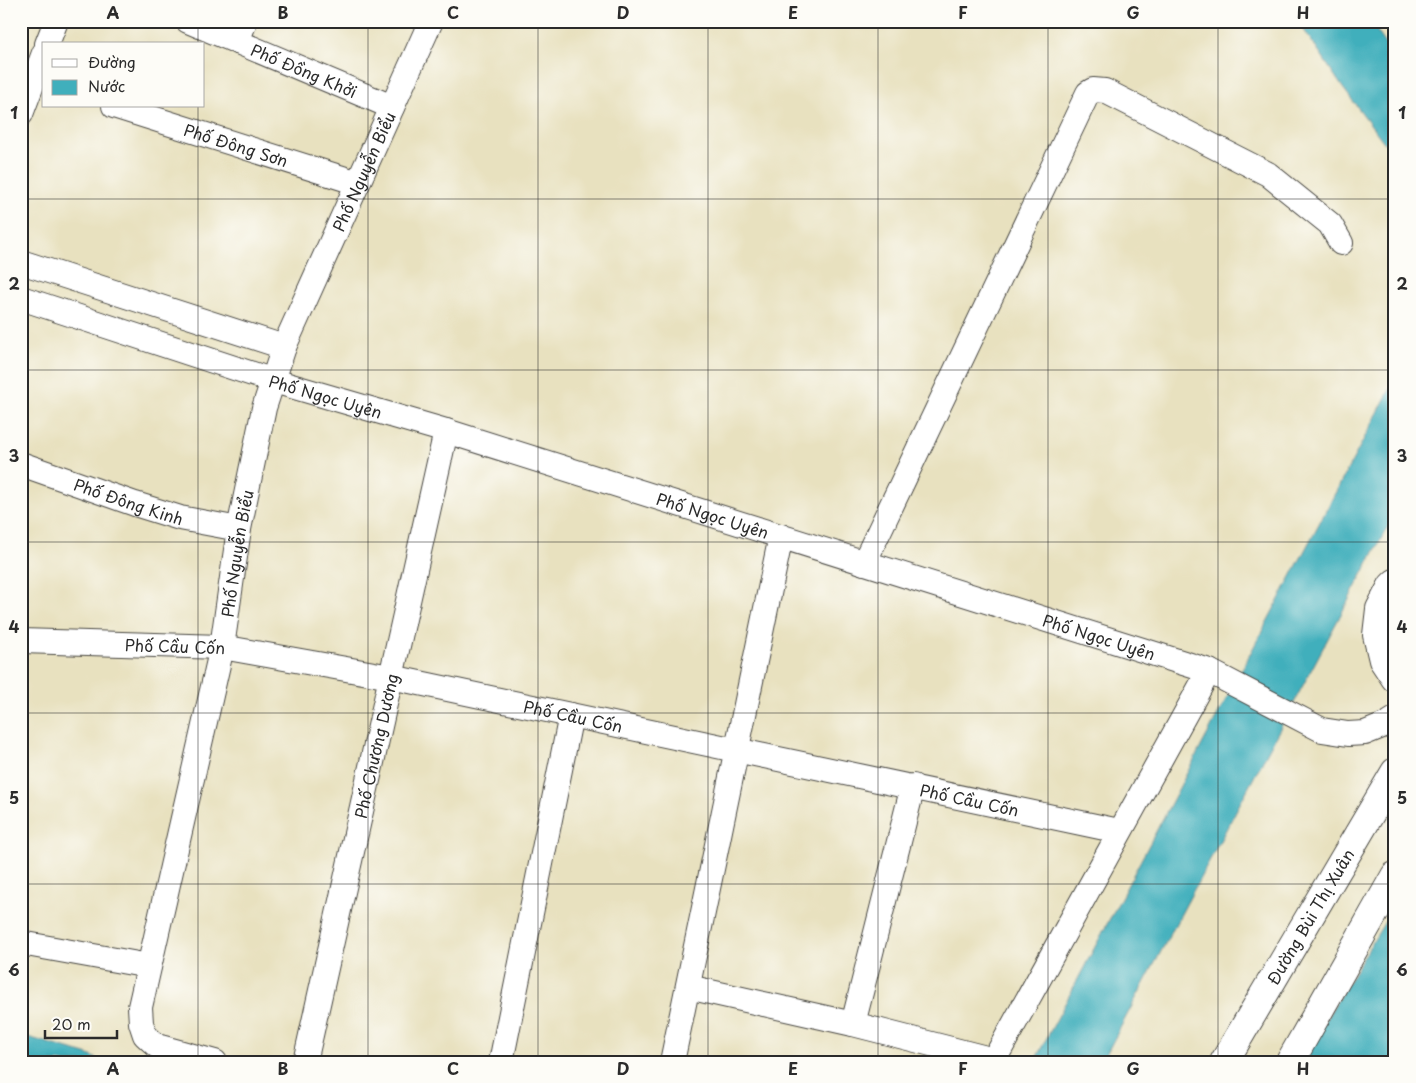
<svg xmlns="http://www.w3.org/2000/svg" width="1416" height="1083" viewBox="0 0 1416 1083" font-family="'Playpen Sans',sans-serif">
<style>
.water{fill:#40afbc;stroke:#366d74}
.lines{fill:none;stroke-linecap:round;stroke-linejoin:round}
.minor-casing{stroke:#474641;stroke-width:26}
.tertiary-casing{stroke:#474641;stroke-width:30}
.minor{stroke:#fff;stroke-width:24}
.tertiary{stroke:#fff;stroke-width:28}
.grid{fill:none;stroke:#2b2b2b;stroke-width:1;stroke-opacity:0.55}
.labels{text-anchor:middle;dominant-baseline:central;stroke-width:4.5;stroke-linejoin:round;paint-order:stroke}
.street-label{font-size:16px;fill:#2b2b2b;stroke:#fdfcf7}
.neatline{fill:none;stroke:#2b2b2b;stroke-width:2}
.grid-label{font-size:16px;text-anchor:middle;font-weight:bold;fill:#2b2b2b}
</style>
<rect width="100%" height="100%" fill="#fdfcf7"/>
<filter id="ink" filterUnits="userSpaceOnUse"><feTurbulence type="fractalNoise" baseFrequency=".02" numOctaves="2"/><feDisplacementMap in="SourceGraphic" scale="10" xChannelSelector="R" yChannelSelector="G"/><feConvolveMatrix kernelMatrix="1 2 1 2 8 2 1 2 1" color-interpolation-filters="sRGB"/></filter>
<filter id="wash" filterUnits="userSpaceOnUse"><feTurbulence type="fractalNoise" baseFrequency=".0096" numOctaves="4" result="noise"/><feDisplacementMap in="SourceGraphic" scale="20" xChannelSelector="R" yChannelSelector="G"/><feGaussianBlur stdDeviation="1.12" result="paint"/><feColorMatrix in="noise" values="0 0 0 0 0 0 0 0 0 0 0 0 0 0 0 0 0 1.4 0 .05"/><feComposite in="paint" operator="in"/></filter>
<g filter="url(#wash)">
<rect width="100%" height="100%" fill="#e8e1bf"/>
<!-- water -->
<path class="water" d="M1298,21H1373L1377,31L1395,57V157L1343,88Z
M1395,380V513L1102,1062H1034Z
M1395,905V1062H1300Z
M21,1035L89,1055L103,1062H21Z"/>
</g>
<g filter="url(#ink)">
<g class="lines">
<!-- minor casing -->
<g class="minor-casing">
<g id="minor">
<path id="s1" d="M188,21L392,107"/>
<path d="M237,42L245,21"/>
<path d="M47,44L56,21"/>
<path id="s2" d="M114,106L358,183"/>
<path d="M21,114L44,53"/>
<path d="M21,262L284,347"/>
<path id="s3" d="M21,298L274,381L446,431L1209,671L1322,730L1348,734L1365,733L1387,724L1395,719"/>
<path id="s4" d="M21,464L135,504L180,518L239,529"/>
<path d="M864,563L1088,93L1093,90L1105,91L1268,174L1330,224L1341,243"/>
<path id="s5" d="M21,641L222,647L391,677L1119,831"/>
<path d="M21,943L149,966"/>
<path d="M688,987L853,1024L994,1060"/>
<path d="M853,1024L913,786"/>
<path id="s6" d="M215,1062L157,1046L145,1035L141,1023L140,1007L222,647L239,529L264,408L284,347L431,21"/>
<path id="s7" d="M305,1062L446,431"/>
<path d="M501,1062L571,715"/>
<path d="M672,1062L781,536"/>
<path d="M993,1062L1209,671"/>
</g>
</g>
<!-- tertiary casing -->
<g class="tertiary-casing">
<g id="tertiary">
<path d="M1395,583L1392,586L1380,609L1377,635L1383,660L1395,678"/>
<path id="s8" d="M1224,1062L1395,772"/>
<path d="M1290,1062L1395,876"/>
</g>
</g>
<!-- minor -->
<use href="#minor" class="minor"/>
<!-- tertiary -->
<use href="#tertiary" class="tertiary"/>
</g>
</g>
<!-- grid -->
<path class="grid" d="M198,21V44M368,21V1062M538,21V1062M708,21V1062M878,21V1062M1048,21V1062M1218,21V1062M198,106V1062M21,199H1395M21,370H1395M21,542H1395M21,713H1395M21,884H1395"/>
<g class="labels">
<!-- street labels -->
<g class="street-label">
<text stroke="none"><textPath href="#s1" startOffset="126">Phố Đồng Khởi</textPath></text>
<text stroke="none"><textPath href="#s2" startOffset="128">Phố Đông Sơn</textPath></text>
<text stroke="none"><textPath href="#s6" startOffset="974">Phố Nguyễn Biểu</textPath></text>
<text stroke="none"><textPath href="#s3" startOffset="320">Phố Ngọc Uyên</textPath></text>
<text stroke="none"><textPath href="#s4" startOffset="114">Phố Đông Kinh</textPath></text>
<text stroke="none"><textPath href="#s3" startOffset="725">Phố Ngọc Uyên</textPath></text>
<text stroke="none"><textPath href="#s6" startOffset="569">Phố Nguyễn Biểu</textPath></text>
<text stroke="none"><textPath href="#s3" startOffset="1130">Phố Ngọc Uyên</textPath></text>
<text stroke="none"><textPath href="#s5" startOffset="154">Phố Cầu Cốn</textPath></text>
<text stroke="none"><textPath href="#s5" startOffset="559">Phố Cầu Cốn</textPath></text>
<text stroke="none"><textPath href="#s7" startOffset="324">Phố Chương Dương</textPath></text>
<text stroke="none"><textPath href="#s5" startOffset="964">Phố Cầu Cốn</textPath></text>
<text stroke="none"><textPath href="#s8" startOffset="169">Đường Bùi Thị Xuân</textPath></text>
</g>
</g>
<!-- margin -->
<rect width="1416" height="1083" fill="none" stroke="#fdfcf7" stroke-width="55"/>
<!-- legend -->
<rect x="42" y="42" width="162" height="65" fill="#fdfcf7" stroke="#a9a8a5"/>
<rect x="52" y="59" width="25" height="8" fill="#ffffff" stroke="#a9a8a5"/>
<text x="88" y="68" font-size="15" fill="#2b2b2b">Đường</text>
<rect x="52" y="80" width="25" height="15" fill="#40afbc" stroke="#a9a8a5"/>
<text x="88" y="92" font-size="15" fill="#2b2b2b">Nước</text>
<!-- scale -->
<path d="M45 1030v8h72v-8" fill="none" stroke="#2b2b2b" stroke-width="2.5"/>
<text x="52" y="1030" font-size="15" fill="#2b2b2b" stroke="#fdfcf7" stroke-width="4" paint-order="stroke">20 m</text>
<rect x="28" y="28" width="1360" height="1028" class="neatline"/>
<g class="grid-label">
<text x="113" y="19">A</text>
<text x="283" y="19">B</text>
<text x="453" y="19">C</text>
<text x="623" y="19">D</text>
<text x="793" y="19">E</text>
<text x="963" y="19">F</text>
<text x="1133" y="19">G</text>
<text x="1303" y="19">H</text>
<text x="14" y="119">1</text>
<text x="1402" y="119">1</text>
<text x="14" y="290">2</text>
<text x="1402" y="290">2</text>
<text x="14" y="462">3</text>
<text x="1402" y="462">3</text>
<text x="14" y="633">4</text>
<text x="1402" y="633">4</text>
<text x="14" y="804">5</text>
<text x="1402" y="804">5</text>
<text x="14" y="976">6</text>
<text x="1402" y="976">6</text>
<text x="113" y="1075">A</text>
<text x="283" y="1075">B</text>
<text x="453" y="1075">C</text>
<text x="623" y="1075">D</text>
<text x="793" y="1075">E</text>
<text x="963" y="1075">F</text>
<text x="1133" y="1075">G</text>
<text x="1303" y="1075">H</text>
</g>
</svg>
